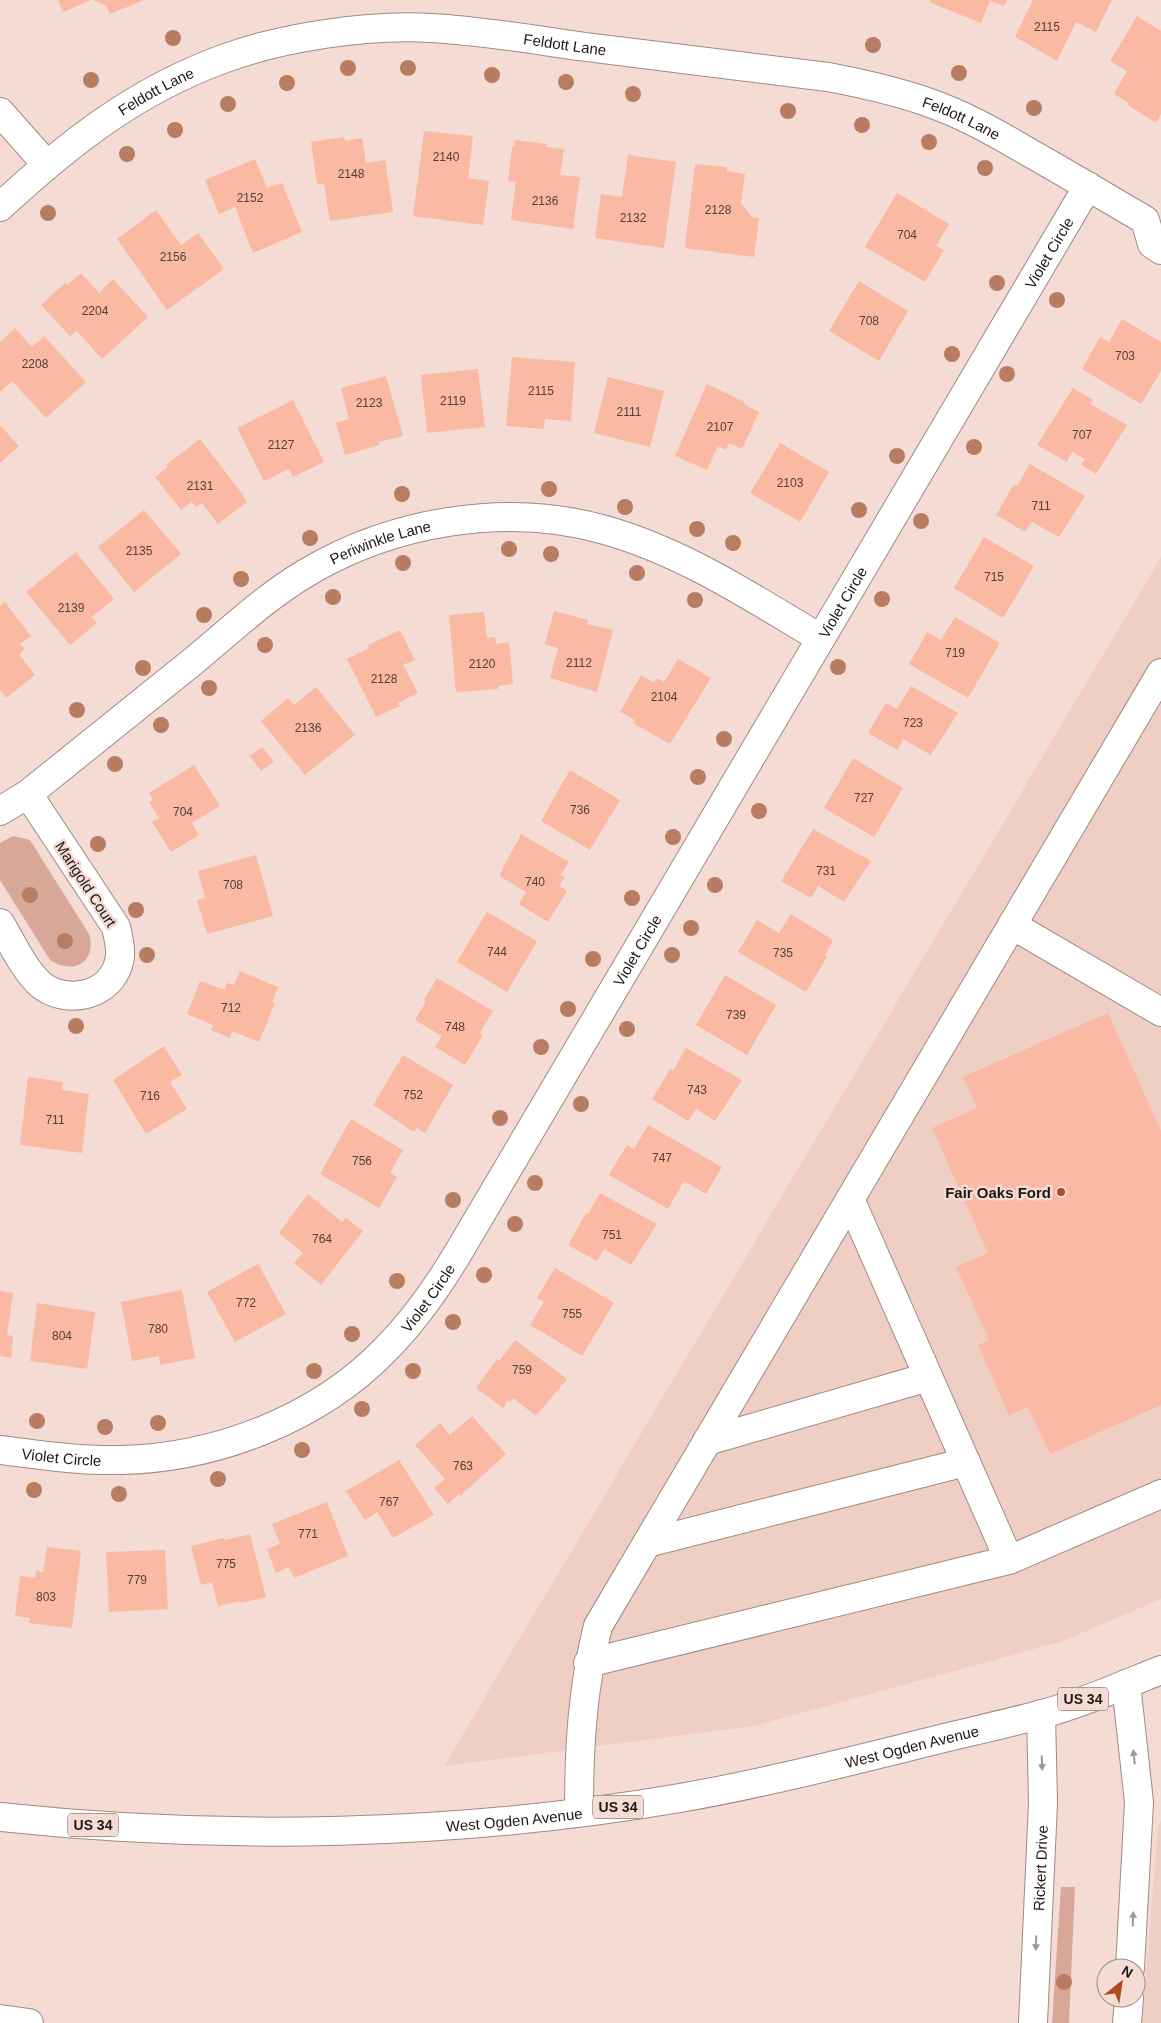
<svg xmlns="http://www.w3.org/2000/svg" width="1161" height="2023" viewBox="0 0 1161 2023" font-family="Helvetica,sans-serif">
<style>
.built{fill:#efcfc4}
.green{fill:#d7a897}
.building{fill:#f9b9a3}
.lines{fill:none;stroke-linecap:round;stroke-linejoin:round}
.minor-casing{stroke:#a08a83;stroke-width:30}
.major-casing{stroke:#a08a83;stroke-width:30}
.minor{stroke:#fff;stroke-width:28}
.major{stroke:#fff;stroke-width:28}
.tree{fill:#b87c63}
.oneway{fill:#9a9795}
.poi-dot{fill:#b14a24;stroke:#f4dcd4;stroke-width:2}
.labels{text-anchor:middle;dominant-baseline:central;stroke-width:5;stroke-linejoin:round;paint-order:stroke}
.number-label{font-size:12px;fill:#564038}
.shield{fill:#f4dcd4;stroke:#5f524e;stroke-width:1}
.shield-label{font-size:14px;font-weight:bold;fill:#1f1714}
.street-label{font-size:15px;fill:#1f1714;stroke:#f4dcd4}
.poi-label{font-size:15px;font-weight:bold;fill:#1f1714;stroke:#f4dcd4;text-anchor:end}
</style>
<rect width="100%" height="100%" fill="#f4dcd4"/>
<!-- built -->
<path class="built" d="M1161,557V1599L1063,1641L754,1726L444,1766Z
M1161,1821V2023H1142L1158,1827Z"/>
<!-- green -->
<path class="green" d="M13,836L30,840L89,934C97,963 73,975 50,960L0,880V843Z
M1061,1887H1075L1069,2023H1052Z"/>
<!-- building -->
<path class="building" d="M58,0H91L63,12Z
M94,0H144L110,14L106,6Z
M930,0H1007L1004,6L990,1L981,23L929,2Z
M1033,0H1112L1096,32L1076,22L1057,61L1015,37Z
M1137,16L1161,31V114L1156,123L1128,105L1129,103L1114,94L1127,71L1110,61Z
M424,131L473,136L468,178L489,181L483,225L413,216Z
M344,137L345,141L362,138L366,163L385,160L393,212L330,221L324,184H317L311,142Z
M515,140L547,144L546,147L564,149L560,175L580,177L573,229L511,220L516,182L508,181L512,147H514Z
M628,155L676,162L664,248L595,238L601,194L622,197Z
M255,159L267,188L282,183L302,232L253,253L235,207L219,214L205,180Z
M695,164L727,167V171L745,174L741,203L752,217L759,218L754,257L685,248Z
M897,193L949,224L936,246L944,250L925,282L865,247Z
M156,210L181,245L198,233L224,269L167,310L117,239Z
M81,273L99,293L113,279L148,317L102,359L77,331L70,336L41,305L65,283L67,285Z
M859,281L908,311L879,361L829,331Z
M1122,319L1161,342V371L1141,404L1082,369L1100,337L1109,342Z
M15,328L32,347L44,336L86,382L46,418L12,381L0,392V342Z
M512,357L575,362L571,421L545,419L544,429L506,426Z
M478,369L485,427L427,433L421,375Z
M386,376L403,436L379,442V445L345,455L336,423L349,419L341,388Z
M608,377L664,391L650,447L594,433Z
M707,384L745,402L744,404L759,412L742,449L729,443L726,450L718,446L707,470L675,456Z
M1073,388L1093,400L1090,404L1127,425L1096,474L1081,465L1085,459L1072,452L1067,462L1037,445Z
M293,400L324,462L293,477L289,469L264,481L237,428Z
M0,425L19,446L0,463Z
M200,439L244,496L243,497L247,502L218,524L202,503L196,507L192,502L181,510L155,477L168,467L166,465Z
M780,443L829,472L800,522L750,493Z
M1030,464L1085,496L1059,537L1032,522L1025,532L996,515L1014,484L1017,486Z
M144,510L181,554L134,592L98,547Z
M984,537L1034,566L1003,618L954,588Z
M76,552L114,599L92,617L97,623L70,645L26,592Z
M5,602L31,636L20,644L25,649L19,654L35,675L6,698L0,690V606Z
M554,611L588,620L587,624L613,630L597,692L550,678L558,648L545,644Z
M484,612L487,638L495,637L496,644L509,642L513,684L498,686V689L456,692L449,615Z
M955,617L1000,643L968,698L909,664L927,632L941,640Z
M400,630L415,660L403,665L418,693L398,703L400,706L376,717L347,659L369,648L368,645Z
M678,659L711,678L670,744L633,723L635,720L620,712L641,675L654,683L657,678L664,682Z
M911,686L958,713L931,755L903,739L897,750L868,733L886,703L897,709Z
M316,687L355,735L305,775L261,721L288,698L294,705Z
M262,747L274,762L261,771L250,756Z
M853,758L903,788L874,837L824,808Z
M194,765L220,806L192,823L199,835L171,852L152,822L159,818L149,802L153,800L149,793Z
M570,770L620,800L590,850L541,821Z
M813,829L871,861L844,902L818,886L811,898L781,881Z
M521,834L569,862L560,875L565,877L559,886L567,891L548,922L519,904L526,892L499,876Z
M256,855L273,916L207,934L197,900L205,898L198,871Z
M487,912L537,941L507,992L457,962Z
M791,914L833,940L825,955L827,957L806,992L738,952L757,920L779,933Z
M240,971L278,987L272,1002L275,1003L259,1042L232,1031L230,1038L211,1030L213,1025L187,1014L200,981L225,990L227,983L234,985Z
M725,975L776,1005L747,1055L696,1025Z
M437,978L493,1011L480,1033L483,1035L465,1065L435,1047L442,1036L415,1020L426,1001L424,1000Z
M1108,1013L1161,1131V1405L1050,1454L1028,1407L1009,1415L978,1345L989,1340L956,1267L988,1253L932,1128L977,1108L963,1077Z
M164,1046L182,1075L170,1082L187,1109L146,1134L113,1080Z
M686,1048L742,1080L715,1121L696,1109L688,1121L652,1099L670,1069L673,1071Z
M403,1055L453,1085L425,1133L417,1128L414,1132L373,1105Z
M28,1077L63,1082L62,1090L89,1094L82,1153L20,1145Z
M351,1119L403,1150L390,1173L397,1177L379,1208L320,1174Z
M648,1125L722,1167L706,1194L684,1181L668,1209L609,1175L627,1145L634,1149Z
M600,1193L657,1224L631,1265L604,1249L597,1261L568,1245L586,1213L588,1214Z
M308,1194L342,1222L346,1218L363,1231L321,1285L294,1263L303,1253L279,1233Z
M258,1264L286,1314L235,1342L207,1292Z
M555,1268L614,1303L582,1356L530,1325L544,1302L537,1298Z
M182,1290L195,1358L160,1365L159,1356L132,1361L121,1302Z
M0,1291L13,1293L7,1335L13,1336L11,1358L0,1356Z
M37,1303L95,1312L87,1369L30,1361Z
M515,1340L567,1379L536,1416L513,1398L510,1402L508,1400L503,1408L476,1388L497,1359L499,1361Z
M472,1416L506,1454L460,1496L459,1494L448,1504L434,1488L445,1479L415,1445L440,1423L450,1435Z
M399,1460L434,1515L393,1538L377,1512L365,1520L346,1491Z
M327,1502L348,1556L294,1578L289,1567L276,1573L267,1549L280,1544L272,1524Z
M250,1534L266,1597L241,1603L240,1601L218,1606L212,1582L201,1585L191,1546L224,1538L225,1540Z
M47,1547L81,1551L72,1628L29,1623L30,1618L15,1616L20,1576L35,1578L36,1571L43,1572Z
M165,1550L168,1609L109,1612L106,1552Z"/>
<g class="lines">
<!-- minor casing -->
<g class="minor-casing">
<g id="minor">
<path d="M0,112L47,165"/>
<path id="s1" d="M0,207C68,144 135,91 223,59C282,37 370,24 432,28C484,31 535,40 586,47C667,57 747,67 828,77C865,84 902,92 938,106C970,118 1001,136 1030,153C1062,171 1094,190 1126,209L1145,220L1152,244L1161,250"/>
<path id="s2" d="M0,811L28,794C83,750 137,706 191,663C229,632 264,598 306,573C393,521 507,502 605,530C683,552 751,597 820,638"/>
<path d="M0,923C12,943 23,968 40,984C63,1004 105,998 117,968C123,954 119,941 116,927L28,794"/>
<path d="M1012,925L1161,1012"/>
<path d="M850,1199L1009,1560"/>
<path d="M707,1441L928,1377"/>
<path id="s3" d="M0,1450C40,1455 80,1461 121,1460C216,1458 318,1419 385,1350C414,1321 437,1288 458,1253L1088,186"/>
<path d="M647,1543L966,1462"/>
<path d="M588,1663L1009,1560L1161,1494"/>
<path d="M1126,1684L1139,1802L1130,1968"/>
<path d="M579,1812C579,1748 582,1689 598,1626L1161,673"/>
<path d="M0,2019L29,2023"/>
<path id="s4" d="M1033,2023L1043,1803L1041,1714"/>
<path d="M1127,2023L1129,1998"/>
</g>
</g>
<!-- major casing -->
<g class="major-casing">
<g id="major">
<path id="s5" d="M0,1817C224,1841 457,1836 680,1798C754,1785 827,1767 900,1749C946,1737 993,1727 1039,1715C1080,1704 1121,1686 1161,1670"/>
</g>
</g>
<!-- minor -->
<use href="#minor" class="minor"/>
<!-- major -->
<use href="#major" class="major"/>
</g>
<!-- trees -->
<g class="tree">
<circle cx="173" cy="38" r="8"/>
<circle cx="873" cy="45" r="8"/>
<circle cx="348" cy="68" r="8"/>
<circle cx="408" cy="68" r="8"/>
<circle cx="959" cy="73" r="8"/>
<circle cx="492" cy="75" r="8"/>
<circle cx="91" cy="80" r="8"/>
<circle cx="566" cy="82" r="8"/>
<circle cx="287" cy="83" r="8"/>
<circle cx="633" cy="94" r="8"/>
<circle cx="228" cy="104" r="8"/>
<circle cx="1034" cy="108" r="8"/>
<circle cx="788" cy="111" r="8"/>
<circle cx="862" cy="125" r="8"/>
<circle cx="175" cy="130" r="8"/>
<circle cx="929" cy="142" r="8"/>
<circle cx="127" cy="154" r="8"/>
<circle cx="985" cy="168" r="8"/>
<circle cx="48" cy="213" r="8"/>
<circle cx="997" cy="283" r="8"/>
<circle cx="1057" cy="300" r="8"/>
<circle cx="952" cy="354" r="8"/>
<circle cx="1007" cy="374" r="8"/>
<circle cx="974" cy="447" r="8"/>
<circle cx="897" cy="456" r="8"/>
<circle cx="549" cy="489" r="8"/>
<circle cx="402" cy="494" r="8"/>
<circle cx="625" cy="507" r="8"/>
<circle cx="859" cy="510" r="8"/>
<circle cx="921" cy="521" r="8"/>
<circle cx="697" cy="529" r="8"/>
<circle cx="310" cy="538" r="8"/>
<circle cx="733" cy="543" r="8"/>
<circle cx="509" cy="549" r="8"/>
<circle cx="551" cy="554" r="8"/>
<circle cx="403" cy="563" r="8"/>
<circle cx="637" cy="573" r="8"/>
<circle cx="241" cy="579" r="8"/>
<circle cx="333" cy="597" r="8"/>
<circle cx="882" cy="599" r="8"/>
<circle cx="695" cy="600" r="8"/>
<circle cx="204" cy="615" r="8"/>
<circle cx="265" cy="645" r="8"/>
<circle cx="838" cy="667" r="8"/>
<circle cx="143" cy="668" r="8"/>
<circle cx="209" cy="688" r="8"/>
<circle cx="77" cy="710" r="8"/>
<circle cx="161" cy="725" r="8"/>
<circle cx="724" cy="739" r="8"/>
<circle cx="115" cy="764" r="8"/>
<circle cx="698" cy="777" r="8"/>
<circle cx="759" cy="811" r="8"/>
<circle cx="673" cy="837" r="8"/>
<circle cx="98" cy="844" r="8"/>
<circle cx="715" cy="885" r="8"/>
<circle cx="30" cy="895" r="8"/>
<circle cx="632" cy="898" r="8"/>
<circle cx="136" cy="910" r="8"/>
<circle cx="691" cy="928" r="8"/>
<circle cx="65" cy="941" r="8"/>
<circle cx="147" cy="955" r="8"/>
<circle cx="672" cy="955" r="8"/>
<circle cx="593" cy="959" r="8"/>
<circle cx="568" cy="1009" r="8"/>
<circle cx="76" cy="1026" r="8"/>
<circle cx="627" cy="1029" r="8"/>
<circle cx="541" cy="1047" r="8"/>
<circle cx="581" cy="1104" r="8"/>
<circle cx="500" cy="1118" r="8"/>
<circle cx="535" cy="1183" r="8"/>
<circle cx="453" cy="1200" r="8"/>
<circle cx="515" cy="1224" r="8"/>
<circle cx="484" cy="1275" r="8"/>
<circle cx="397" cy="1281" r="8"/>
<circle cx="453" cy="1322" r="8"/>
<circle cx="352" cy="1334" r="8"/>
<circle cx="314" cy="1371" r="8"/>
<circle cx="413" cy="1371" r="8"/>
<circle cx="362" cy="1409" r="8"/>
<circle cx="37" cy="1421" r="8"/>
<circle cx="158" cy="1423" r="8"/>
<circle cx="105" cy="1427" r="8"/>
<circle cx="302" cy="1450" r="8"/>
<circle cx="218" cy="1479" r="8"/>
<circle cx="34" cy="1490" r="8"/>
<circle cx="119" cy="1494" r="8"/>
<circle cx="1064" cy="1982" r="8"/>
</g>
<!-- one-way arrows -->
<defs><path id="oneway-solid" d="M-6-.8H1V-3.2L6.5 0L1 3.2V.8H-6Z" transform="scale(1.25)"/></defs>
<g class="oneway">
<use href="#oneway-solid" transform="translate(1134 1757) rotate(-96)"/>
<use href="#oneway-solid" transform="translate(1042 1763) rotate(88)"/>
<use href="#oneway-solid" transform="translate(1133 1919) rotate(-87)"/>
<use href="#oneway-solid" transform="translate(1036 1943) rotate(92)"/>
</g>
<!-- markers -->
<circle class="poi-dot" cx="1061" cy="1192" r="5"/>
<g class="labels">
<!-- number labels -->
<g class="number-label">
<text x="1047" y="27">2115</text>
<text x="446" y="157">2140</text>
<text x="351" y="174">2148</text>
<text x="250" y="198">2152</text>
<text x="545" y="201">2136</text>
<text x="718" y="210">2128</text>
<text x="633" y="218">2132</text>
<text x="907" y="235">704</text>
<text x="173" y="257">2156</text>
<text x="95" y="311">2204</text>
<text x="869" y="321">708</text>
<text x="1125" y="356">703</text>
<text x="35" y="364">2208</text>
<text x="541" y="391">2115</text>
<text x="453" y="401">2119</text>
<text x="369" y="403">2123</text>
<text x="629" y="412">2111</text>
<text x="720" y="427">2107</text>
<text x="1082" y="435">707</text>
<text x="281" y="445">2127</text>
<text x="790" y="483">2103</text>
<text x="200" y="486">2131</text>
<text x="1041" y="506">711</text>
<text x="139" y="551">2135</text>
<text x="994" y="577">715</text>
<text x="71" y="608">2139</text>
<text x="955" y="653">719</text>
<text x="579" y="663">2112</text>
<text x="482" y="664">2120</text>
<text x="384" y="679">2128</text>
<text x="664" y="697">2104</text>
<text x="913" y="723">723</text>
<text x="308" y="728">2136</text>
<text x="864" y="798">727</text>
<text x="580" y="810">736</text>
<text x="183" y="812">704</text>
<text x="826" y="871">731</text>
<text x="535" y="882">740</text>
<text x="233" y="885">708</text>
<text x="497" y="952">744</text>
<text x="783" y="953">735</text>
<text x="231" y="1008">712</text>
<text x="736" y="1015">739</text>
<text x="455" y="1027">748</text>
<text x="697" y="1090">743</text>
<text x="413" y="1095">752</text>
<text x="150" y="1096">716</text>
<text x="55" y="1120">711</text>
<text x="662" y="1158">747</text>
<text x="362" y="1161">756</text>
<text x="612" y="1235">751</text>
<text x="322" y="1239">764</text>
<text x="246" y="1303">772</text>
<text x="572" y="1314">755</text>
<text x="158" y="1329">780</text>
<text x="62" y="1336">804</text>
<text x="522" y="1370">759</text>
<text x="463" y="1466">763</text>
<text x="389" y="1502">767</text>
<text x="308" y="1534">771</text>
<text x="226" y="1564">775</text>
<text x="137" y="1580">779</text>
<text x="46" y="1597">803</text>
</g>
<!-- shield labels -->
<g class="shield">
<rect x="1058" y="1687.5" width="50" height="23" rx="4"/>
<rect x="593" y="1795.5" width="50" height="23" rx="4"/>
<rect x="68" y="1813.5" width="50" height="23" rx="4"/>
</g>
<g class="shield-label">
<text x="1083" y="1699">US 34</text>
<text x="618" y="1807">US 34</text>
<text x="93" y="1825">US 34</text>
</g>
<!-- street labels -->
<g class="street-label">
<text stroke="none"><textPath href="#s1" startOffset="616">Feldott Lane</textPath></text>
<text stroke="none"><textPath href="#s1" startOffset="195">Feldott Lane</textPath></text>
<text stroke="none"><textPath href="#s1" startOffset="1021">Feldott Lane</textPath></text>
<text stroke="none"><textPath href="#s3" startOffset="1698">Violet Circle</textPath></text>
<text stroke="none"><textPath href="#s2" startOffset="469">Periwinkle Lane</textPath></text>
<text stroke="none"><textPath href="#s3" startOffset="1292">Violet Circle</textPath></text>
<text transform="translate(86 884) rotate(57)">Marigold Court</text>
<text stroke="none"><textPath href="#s3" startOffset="888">Violet Circle</textPath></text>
<text stroke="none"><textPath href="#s3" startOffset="482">Violet Circle</textPath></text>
<text stroke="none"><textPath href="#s3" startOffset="62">Violet Circle</textPath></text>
<text stroke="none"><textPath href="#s5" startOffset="920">West Ogden Avenue</textPath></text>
<text stroke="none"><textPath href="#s5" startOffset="515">West Ogden Avenue</textPath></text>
<text stroke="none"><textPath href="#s4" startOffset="155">Rickert Drive</textPath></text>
</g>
<!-- poi labels -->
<g class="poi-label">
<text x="1051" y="1192">Fair Oaks Ford</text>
</g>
</g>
<!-- north arrow -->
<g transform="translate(1121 1983) rotate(30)"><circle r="24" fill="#f4dcd4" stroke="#9f8d87"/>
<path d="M0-4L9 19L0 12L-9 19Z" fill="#b14a24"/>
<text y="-8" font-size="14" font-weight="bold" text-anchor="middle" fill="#1f1714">N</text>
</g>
</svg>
